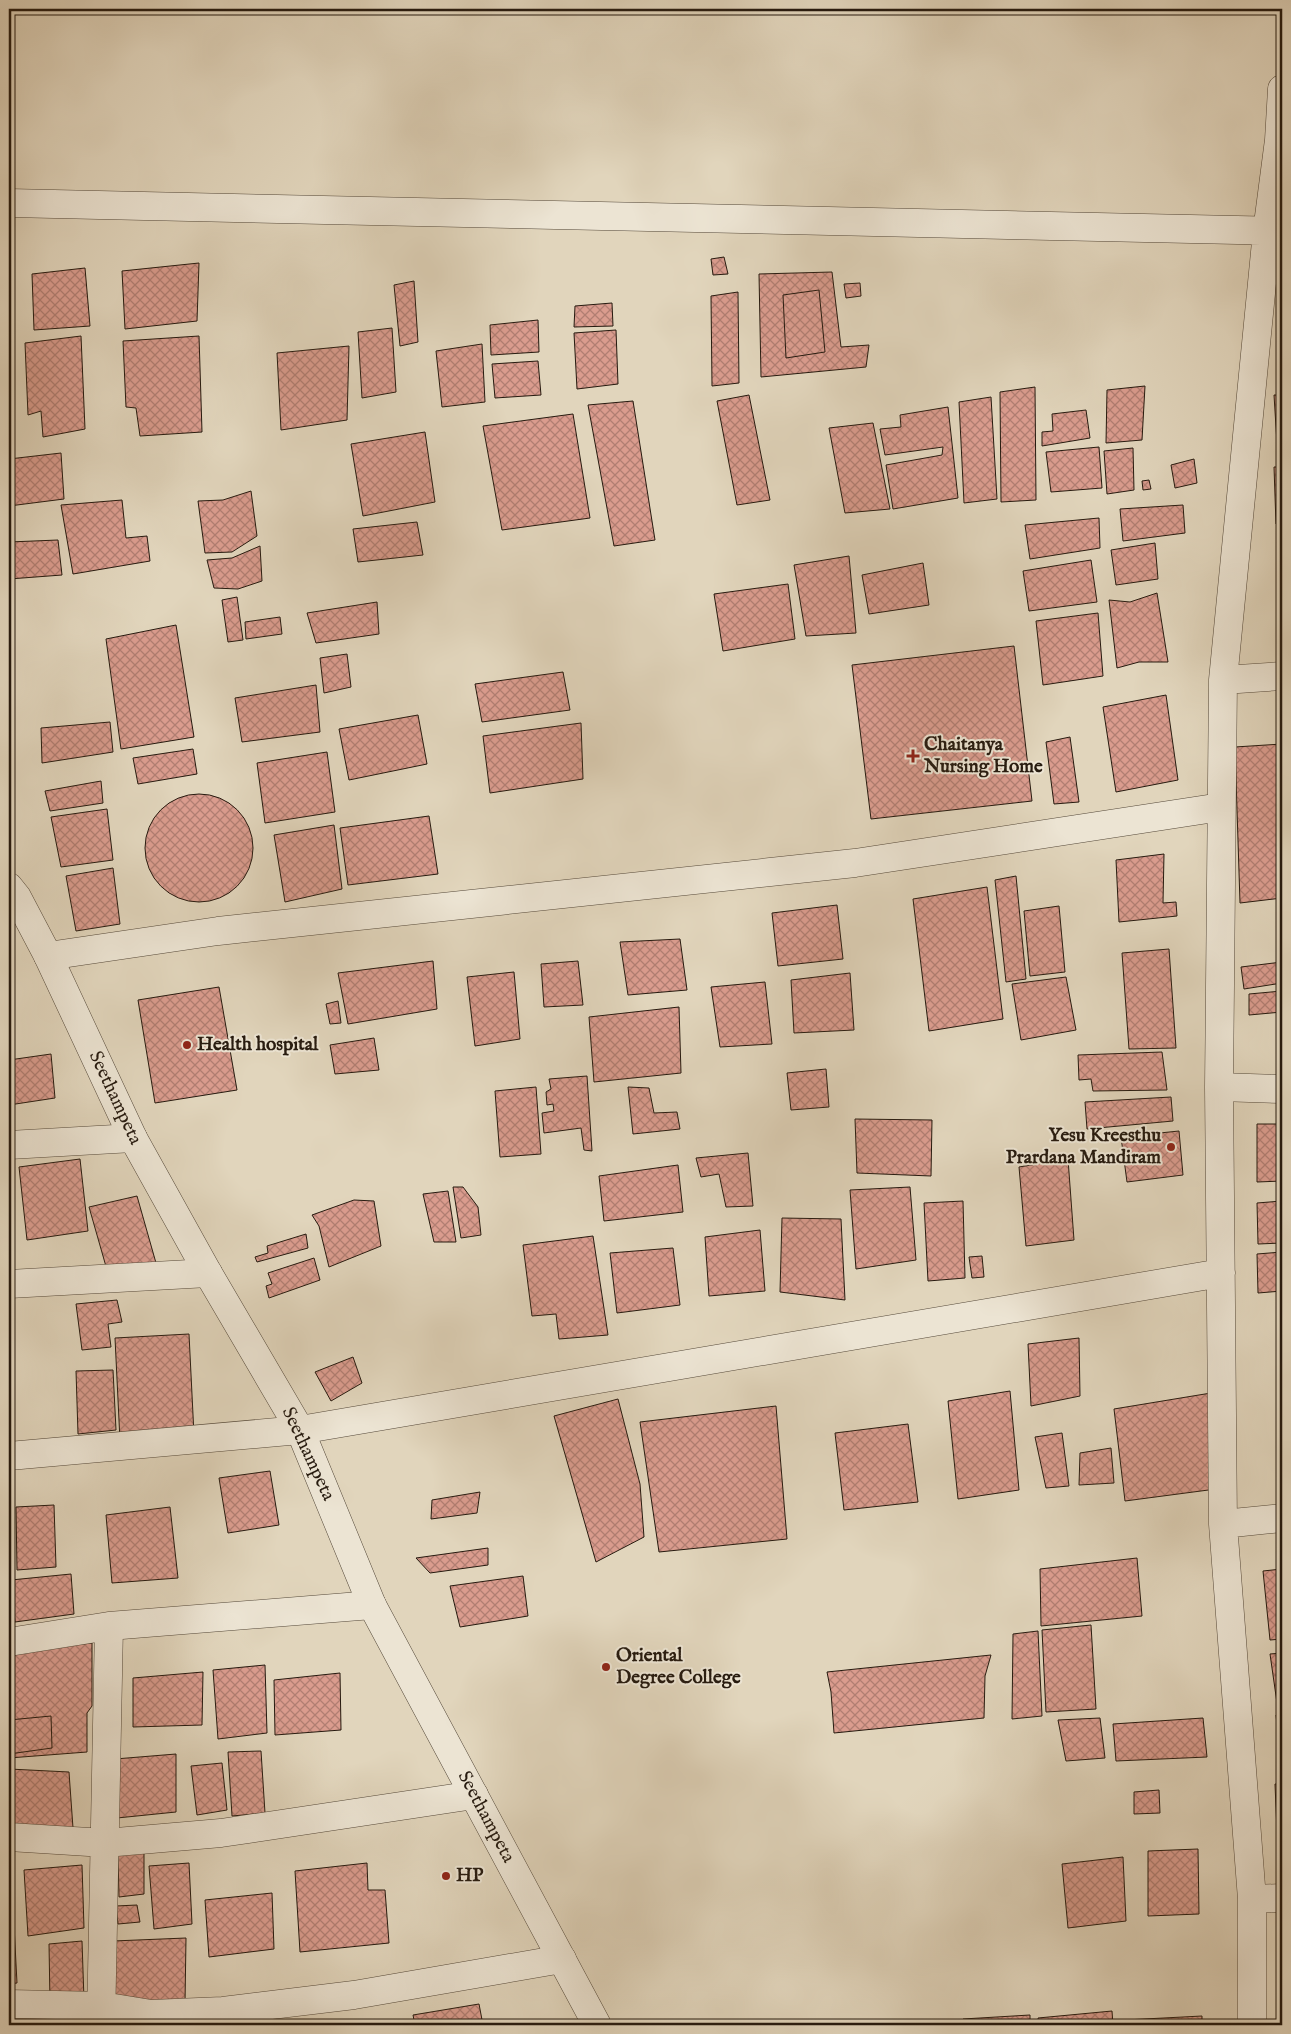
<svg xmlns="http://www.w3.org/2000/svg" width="1291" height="2034" viewBox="0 0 1291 2034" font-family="'IM FELL English',serif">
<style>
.building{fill:url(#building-cross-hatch);stroke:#261a0f}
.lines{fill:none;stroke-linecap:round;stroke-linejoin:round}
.minor-casing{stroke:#55493a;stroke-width:29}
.tertiary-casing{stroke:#55493a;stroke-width:29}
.minor{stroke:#ece4d3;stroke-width:28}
.tertiary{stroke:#ece4d3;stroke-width:28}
.poi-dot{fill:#8f2418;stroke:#ece4d3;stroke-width:2}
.labels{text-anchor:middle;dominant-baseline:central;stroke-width:4;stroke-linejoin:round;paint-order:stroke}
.poi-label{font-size:19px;font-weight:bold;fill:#261a0f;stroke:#ece4d3;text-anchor:start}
.street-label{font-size:19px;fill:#261a0f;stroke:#ece4d3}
</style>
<defs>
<pattern id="building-cross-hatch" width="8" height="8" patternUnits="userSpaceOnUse" patternTransform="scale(1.25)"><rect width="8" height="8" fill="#da9c8e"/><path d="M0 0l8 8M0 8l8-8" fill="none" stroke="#b17e72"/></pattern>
</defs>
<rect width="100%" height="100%" fill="#e1d5bc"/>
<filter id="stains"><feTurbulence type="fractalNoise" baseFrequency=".004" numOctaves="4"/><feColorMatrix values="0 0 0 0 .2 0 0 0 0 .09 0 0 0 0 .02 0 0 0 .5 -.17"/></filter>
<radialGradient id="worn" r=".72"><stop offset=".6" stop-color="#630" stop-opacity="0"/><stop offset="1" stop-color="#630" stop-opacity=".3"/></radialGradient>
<!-- building -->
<path class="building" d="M724,257L728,274L713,275L711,259Z
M199,263L197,321L125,329L122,271Z
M85,268L90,326L34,330L32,274Z
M832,272L841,347L869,345L866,367L761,377L759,274Z
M414,281L418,342L400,346L394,285Z
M860,283L861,296L846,298L844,284Z
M819,290L825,352L786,358L783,295Z
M738,292L739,383L712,386L711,296Z
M612,303L613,326L574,327L575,306Z
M538,320L539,352L491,355L490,325Z
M392,328L396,392L362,398L358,332Z
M616,330L618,384L577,389L574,333Z
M81,336L85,429L43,437L41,411L28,415L25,343Z
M199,336L202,432L140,436L136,408L126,407L123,341Z
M482,344L485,402L442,407L436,351Z
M349,346L347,420L281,430L277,353Z
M538,361L541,395L495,398L492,364Z
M1145,386L1142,440L1106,443L1107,390Z
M1035,387L1036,500L1001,502L1000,392Z
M749,395L770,500L737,505L717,401Z
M1274,395H1282V459H1278Z
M991,397L997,499L964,503L959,402Z
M633,401L655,540L614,546L588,405Z
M948,407L958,498L893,509L886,465L942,455L943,447L885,455L880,429L901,427L900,415Z
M1086,410L1090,438L1042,446V432L1053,431L1052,414Z
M573,414L590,518L502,530L483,426Z
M873,423L890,509L845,513L829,428Z
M425,432L435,502L363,516L351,444Z
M1099,447L1102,488L1051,492L1046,452Z
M1133,448L1134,490L1107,494L1104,451Z
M61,453L64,499L9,506V459Z
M1194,459L1197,483L1175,488L1171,465Z
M1274,467H1282V523L1276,524Z
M1149,480L1151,489L1143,490L1142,481Z
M251,491L257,536L232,552L205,553L198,501L223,500Z
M122,500L126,538L147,536L150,561L73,574L61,505Z
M1183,505L1185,533L1123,541L1120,509Z
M1099,518L1100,548L1030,559L1025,525Z
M417,522L423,555L358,562L353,529Z
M58,540L62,575L9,579V542Z
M1155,543L1158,579L1116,585L1111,550Z
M260,546L262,581L238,589L214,588L207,560L232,558Z
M849,556L856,633L806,636L794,565Z
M1091,560L1097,602L1029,611L1023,571Z
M923,563L929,605L869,614L862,575Z
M788,584L795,639L723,651L714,594Z
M1157,593L1168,662H1139L1117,668L1109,600L1130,602Z
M237,597L243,640L228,642L222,600Z
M377,602L379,634L316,643L307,613Z
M1098,613L1103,676L1043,685L1036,621Z
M280,617L282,634L246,639L245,622Z
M176,625L194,737L121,749L106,639Z
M1014,646L1032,801L871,819L852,665Z
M347,654L351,687L324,693L320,658Z
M563,672L570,710L482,722L475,684Z
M316,685L320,732L242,742L235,698Z
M1166,695L1178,780L1116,792L1103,707Z
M418,715L427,764L349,780L339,729Z
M110,722L113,752L42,763L41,728Z
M581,723L583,779L490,793L483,736Z
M1070,737L1079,802L1054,804L1046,742Z
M1282,744V898L1240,903L1235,747Z
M193,749L197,774L138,784L133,758Z
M327,752L335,812L265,823L257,763Z
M101,781L103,803L50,811L45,791Z
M145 848a54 54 0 1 1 108 0a54 54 0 1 1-108 0Z
M107,809L113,860L61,867L51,817Z
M429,816L438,874L348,885L340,828Z
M334,825L342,889L285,902L274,835Z
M1164,854L1163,903L1176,902L1177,916L1119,922L1116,860Z
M113,868L120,924L76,931L66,876Z
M1016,876L1026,979L1006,982L995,880Z
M987,887L1003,1019L929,1031L913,899Z
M837,905L843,959L778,966L772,913Z
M1059,906L1065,972L1030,976L1024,911Z
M680,939L687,990L628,995L620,942Z
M1169,949L1176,1048L1129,1049L1122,953Z
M433,961L437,1009L348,1024L338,973Z
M578,961L583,1005L544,1007L541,964Z
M1282,962V983L1244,989L1241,967Z
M514,972L520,1039L475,1046L467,977Z
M850,973L854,1030L794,1033L791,980Z
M1066,977L1076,1030L1021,1040L1012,984Z
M765,982L772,1044L720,1047L711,987Z
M219,987L237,1090L155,1103L138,1000Z
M1282,991V1012L1249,1015V994Z
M338,1001L341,1023L330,1024L326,1004Z
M679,1007L681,1073L594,1082L589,1017Z
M374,1038L379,1070L335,1074L330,1045Z
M1162,1052L1167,1090L1093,1091L1091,1079L1079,1080L1078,1055Z
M51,1054L55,1098L9,1105V1060Z
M826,1069L829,1107L791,1110L787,1073Z
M587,1076L592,1151L584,1150L581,1128L544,1133L542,1113L554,1111L553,1104L547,1105L546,1092L551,1089L549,1079Z
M536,1087L541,1154L500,1157L495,1091Z
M628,1087L649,1088L654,1113L677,1112L680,1129L633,1134Z
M1171,1097L1173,1121L1087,1129L1085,1102Z
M855,1119L932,1120L931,1176L857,1173Z
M1257,1124H1282V1181L1257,1182Z
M1179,1131L1183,1175L1127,1182L1121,1137Z
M748,1153L753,1206L726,1207L719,1174L701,1177L696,1158Z
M80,1159L88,1231L27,1240L19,1167Z
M1068,1159L1074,1240L1026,1246L1019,1167Z
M678,1165L683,1212L604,1221L599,1176Z
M453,1187H463L478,1207L481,1235L461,1238Z
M910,1187L916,1260L856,1269L850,1190Z
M448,1191L456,1242H434L423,1194Z
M137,1196L156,1263L107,1270L89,1207Z
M354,1200L374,1201L381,1246L329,1267L319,1226L312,1215Z
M963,1201L965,1278L928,1281L924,1203Z
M1282,1201V1243L1258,1244L1257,1203Z
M782,1218L841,1219L845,1300L780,1292Z
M760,1230L765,1291L709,1296L705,1237Z
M306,1234L308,1248L257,1262L255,1257L268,1253L267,1246Z
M593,1236L608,1335L559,1339L556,1314L532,1316L523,1245Z
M673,1248L680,1305L617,1313L610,1253Z
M1282,1252V1291L1258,1293L1257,1254Z
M982,1256L984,1277L972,1278L969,1257Z
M314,1258L320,1280L269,1298L266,1286L272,1284L268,1273Z
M117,1300L122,1322L108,1324L111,1347L82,1350L76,1304Z
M189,1334L194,1435L120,1441L115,1338Z
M1079,1338L1080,1396L1031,1406L1028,1344Z
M353,1357L362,1383L331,1401L315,1372Z
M113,1370L116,1430L78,1434L76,1371Z
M1010,1391L1019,1490L958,1499L948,1401Z
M1211,1393L1216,1489L1125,1501L1114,1409Z
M618,1399L640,1484L644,1537L596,1562L554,1416Z
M776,1406L787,1539L659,1552L640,1422Z
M908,1424L918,1502L844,1510L835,1433Z
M1062,1433L1069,1486L1046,1488L1035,1437Z
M1111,1448L1114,1483L1079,1485L1080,1453Z
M270,1471L279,1525L228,1533L219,1478Z
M480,1492L477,1513L431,1519L432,1500Z
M54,1505L56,1567L17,1570L16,1507Z
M170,1507L178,1578L112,1583L106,1515Z
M488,1548V1565L430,1573L416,1558Z
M1137,1558L1142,1616L1041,1626L1040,1569Z
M1282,1569V1639L1270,1640L1263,1571Z
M71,1574L74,1614L15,1622L11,1580Z
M523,1576L528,1616L460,1627L450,1586Z
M1091,1625L1096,1709L1046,1712L1042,1630Z
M1038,1631L1042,1716L1012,1719L1013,1634Z
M92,1643V1706L87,1713V1752L9,1758V1650Z
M1282,1653V1702L1277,1703L1270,1654Z
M991,1655L985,1676L984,1718L834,1733L831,1692L827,1672Z
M265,1665L267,1733L218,1739L213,1670Z
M203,1672L202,1725L133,1727V1678Z
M340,1673L341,1730L275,1735L274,1680Z
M1282,1714V1764H1281L1276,1715Z
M51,1716L52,1748L9,1754V1720Z
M1100,1718L1105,1758L1066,1761L1058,1720Z
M1203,1718L1207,1757L1116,1761L1113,1724Z
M261,1751L265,1813L232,1816L228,1752Z
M176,1754V1812L117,1818L115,1759Z
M222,1763L227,1810L197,1815L191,1766Z
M9,1769L69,1772L73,1828L9,1831Z
M1275,1784H1282V1854L1278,1855Z
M1159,1790L1160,1813L1134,1814V1792Z
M1198,1849L1199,1914L1148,1916V1851Z
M144,1852V1894L119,1897L118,1855Z
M1123,1857L1126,1921L1068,1928L1062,1864Z
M189,1863L192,1924L154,1929L149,1866Z
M367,1863L368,1890H385L389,1943L300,1952L295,1871Z
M82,1865L84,1928L28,1936L24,1870Z
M272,1893L274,1949L209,1957L205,1900Z
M137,1905L140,1922L118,1924L116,1906Z
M9,1906H13L17,1983L9,1984Z
M186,1938L185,2003L114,2006L113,1941Z
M82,1941L84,2000L50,2003L49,1944Z
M479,2004L483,2025H415L413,2015Z
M1112,2011L1113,2025H1039L1038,2018Z
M1030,2015V2025H963V2019Z
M1202,2016V2025H1125V2020Z"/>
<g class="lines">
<!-- minor casing -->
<g class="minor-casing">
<path id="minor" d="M9,203L1282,231
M1223,680L1282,676
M48,956L218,931L855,863L1221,807
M1219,1087L1282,1089
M9,1145L133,1138
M9,1284L208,1273
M9,1456L300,1430L1221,1273
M1223,1524L1219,1087L1223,680L1267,232L1279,140L1282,89
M9,1642L109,1626L372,1605
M9,1837L105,1843L221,1833L474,1795
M1252,1899L1282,1898
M9,2004L102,2006L151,2014L223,2011L354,1995L562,1959
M101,2024L109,1626
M1252,2025V1899L1223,1524L1282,1518"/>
</g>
<!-- tertiary casing -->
<g class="tertiary-casing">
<path id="tertiary" d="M9,887L17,897L48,956L133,1138L208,1273L300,1430L372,1605L597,2025"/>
</g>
<!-- minor -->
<use href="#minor" class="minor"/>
<!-- tertiary -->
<use href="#tertiary" class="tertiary"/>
</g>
<!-- markers -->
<g class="poi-dot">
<path d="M910.5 748.5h5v5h5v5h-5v5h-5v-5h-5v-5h5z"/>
<circle cx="187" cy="1045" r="5"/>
<circle cx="1171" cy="1147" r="5"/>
<circle cx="606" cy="1667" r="5"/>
<circle cx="446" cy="1876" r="5"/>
</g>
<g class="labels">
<!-- poi labels -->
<g class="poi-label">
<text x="924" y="745">Chaitanya<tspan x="924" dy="22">Nursing Home</tspan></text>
<text x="197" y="1045">Health hospital</text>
<text x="1161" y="1136" text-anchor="end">Yesu Kreesthu<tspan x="1161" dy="22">Prardana Mandiram</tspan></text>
<text x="616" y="1656">Oriental<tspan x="616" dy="22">Degree College</tspan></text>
<text x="456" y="1876">HP</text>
</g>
<!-- street labels -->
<g class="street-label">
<text transform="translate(115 1098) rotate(65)">Seethampeta</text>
<text transform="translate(308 1454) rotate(65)">Seethampeta</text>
<text transform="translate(486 1817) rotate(62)">Seethampeta</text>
</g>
</g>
<!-- margin -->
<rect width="1291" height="2034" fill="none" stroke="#e1d5bc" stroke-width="30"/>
<rect x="10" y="10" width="1271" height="2014" fill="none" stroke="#261a0f" stroke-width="2.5"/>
<rect x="15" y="15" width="1261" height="2004" fill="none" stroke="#261a0f"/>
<rect width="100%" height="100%" filter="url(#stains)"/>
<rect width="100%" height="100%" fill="url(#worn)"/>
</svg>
